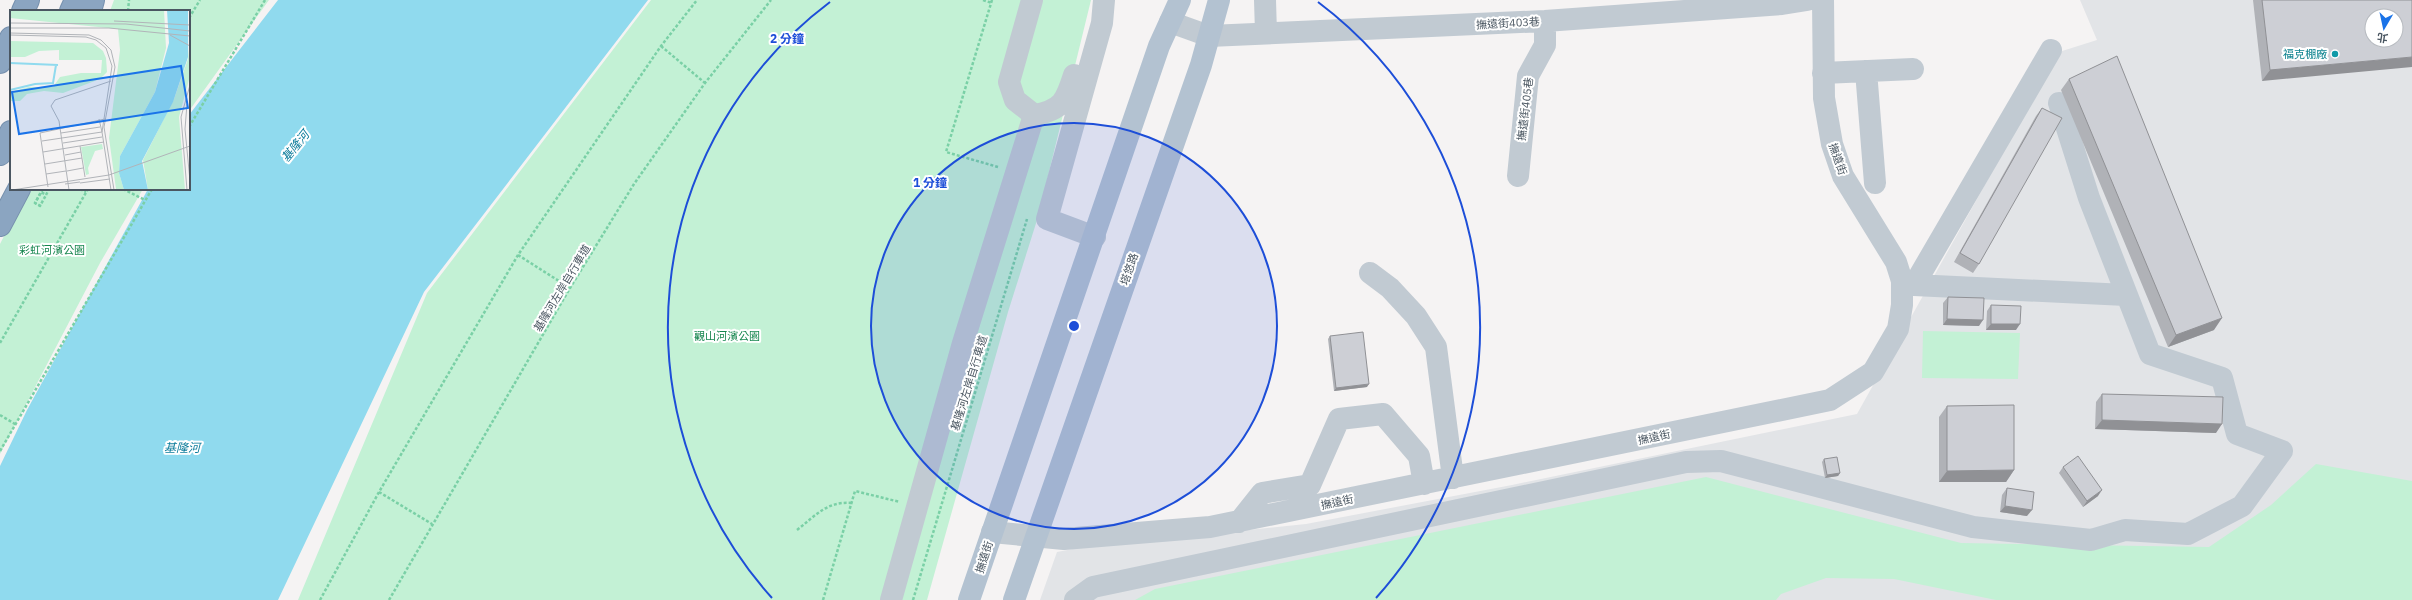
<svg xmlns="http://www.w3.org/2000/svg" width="2412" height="600" viewBox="0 0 2412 600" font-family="'IBM Plex Sans','Noto Sans TC',sans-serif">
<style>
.airport{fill:#e2e4e7;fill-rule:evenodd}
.green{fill:#c3f1d5}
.water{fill:#90daee}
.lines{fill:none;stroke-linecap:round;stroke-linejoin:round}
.highway-casing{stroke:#7690ad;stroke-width:24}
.path{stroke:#7ad0a6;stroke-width:2.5;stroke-dasharray:3 2;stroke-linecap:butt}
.minor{stroke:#c1cad2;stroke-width:22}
.major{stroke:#b3c2d1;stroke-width:22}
.highway{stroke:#8ba5c1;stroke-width:22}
.path-bridge{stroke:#7ad0a6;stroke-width:2.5;stroke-dasharray:3 2;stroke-linecap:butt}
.wall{fill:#b0b2b7}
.shaded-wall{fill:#909195}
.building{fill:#cdcfd5;stroke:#909195;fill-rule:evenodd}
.ring{fill:none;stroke:#1d4ed8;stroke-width:2}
.culture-dot{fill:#0f9aa8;stroke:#fff;stroke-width:1.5}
.labels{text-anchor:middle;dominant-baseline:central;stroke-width:4;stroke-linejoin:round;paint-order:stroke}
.street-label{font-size:11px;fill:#4a5661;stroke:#fff}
.culture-label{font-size:11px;fill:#0d838f;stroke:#fff;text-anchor:end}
.park-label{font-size:11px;fill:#17864f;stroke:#fff}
.water-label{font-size:12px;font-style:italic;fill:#0c7c9b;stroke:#fff}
.inset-river{fill:none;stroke:#90daee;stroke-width:2}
.inset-road{fill:none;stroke:#b1b4b9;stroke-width:1}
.view{fill:#1a73e8;fill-opacity:0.15;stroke:#1a73e8;stroke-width:2}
.inset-edge{fill:none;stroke:#4a5661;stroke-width:2}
.centre{fill:#1d4ed8;stroke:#fff;stroke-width:2}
.ring-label{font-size:12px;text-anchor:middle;font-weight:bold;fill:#1d4ed8;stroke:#fff;stroke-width:4;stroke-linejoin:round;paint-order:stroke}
</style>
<rect width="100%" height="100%" fill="#f5f3f3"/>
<!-- airport -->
<path class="airport" d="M2080,0H2412V600H1040L1057,552L1083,547L1306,524L1512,485L1857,414L2059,52L2097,40ZM2372,16H2396V40H2372Z"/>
<!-- green -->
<path class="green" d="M114,0H269L189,111V11H110Z
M651,0H1091L1038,217L1008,312L927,600H298L427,293Z
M28,189H143L100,263L0,454V244Z
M1923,331L2020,333L2018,379L1922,378Z
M2316,464L2412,481V600H1996L1894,579L1826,578L1781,594L1776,600H1135L1155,589L1706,477L1961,543L2209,547L2271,505Z"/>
<!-- water -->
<path class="water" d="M278,0H648L424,292L278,600H0V466L27,410L148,189H189V115Z"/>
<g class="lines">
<!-- highway casing -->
<g class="highway-casing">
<path id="highway" d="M23,11L28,0
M71,11L76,0
M90,11L93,0
M0,62L11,38
M0,154L11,132
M0,225L19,189"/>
</g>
<!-- path -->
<path class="path" d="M983,0L992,3
M992,0L946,152L998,167
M128,11L129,0
M189,18L200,0
M661,46L705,83
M189,127L265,0
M43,189L35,203L40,206L46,195
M80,189L86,192
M123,189L145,200
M46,195L49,189
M518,255L570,288
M0,343L88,189
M0,415L15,424
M0,451L152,189
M379,492L432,524
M797,530C815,516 827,501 851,503
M320,600L379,492L518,255L661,46L697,0
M389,600L570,288L634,184L705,83L771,0
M823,600L855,491L900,502
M913,600L1027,219"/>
<!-- minor -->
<path class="minor" d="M1265,0L1266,33
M1170,22L1209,36L1545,21L1782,4L1807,0
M1866,71L1875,183
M1823,73L1913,69
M1034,115C1063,110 1066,100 1074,75
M1518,176L1528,76L1545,45V21
M1095,237L1047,219L1102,23L1104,0
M1370,273L1390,288L1416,316L1436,347L1453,478
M1902,281L1914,285L2126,295
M1914,285L2051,50
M1239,522L1262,493L1310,485L1339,419L1383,414L1419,456L1424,484
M992,532L1064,539L1210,527L1830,400L1873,372L1898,329L1902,305V281L1896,262L1843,176L1832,144L1824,98L1823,0
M891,600L963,343L1034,115L1015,100L1009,82L1032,0
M1075,600L1093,587L1686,462L1721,461L1973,527L2091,540L2125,530L2188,534L2242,506L2282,451L2237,434L2222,378L2150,354L2089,198L2059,103"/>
<!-- major -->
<path class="major" d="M969,600L1159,46L1180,0
M1014,600L1201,65L1219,0"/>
<!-- highway -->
<use href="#highway" class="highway"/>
<!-- path-bridge -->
<path class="path-bridge" d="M41,206L35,203L41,192L46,195"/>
</g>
<!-- wall -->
<path class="wall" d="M2253,0H2412L2262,81Z
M2069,79L2214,330L2168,347L2061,90Z
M2042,108L1979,264L1973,273L1954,262L2036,116Z
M1948,297L1979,326L1943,325V303Z
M1991,305L2016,330H1986L1987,311Z
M1330,336L1367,387L1334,391L1328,339Z
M2102,394L2216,433L2095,429L2096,402Z
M1947,406L2014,470L2006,482H1939V417Z
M1824,459L1840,473L1838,476L1825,478L1822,462Z
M2063,467L2098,496L2083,507L2059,473Z
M2007,488L2027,516L2000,512L2002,495Z"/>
<!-- shaded-wall -->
<path class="shaded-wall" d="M2412,57V67L2262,81L2270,70Z
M2222,318L2214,330L2168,347L2176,335Z
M1947,319L1983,320L1979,326L1943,325Z
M1991,324H2020L2016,330H1986Z
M1369,384L1367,387L1334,391L1336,388Z
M2102,420L2222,424L2216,433L2095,429Z
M2014,470L2006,482H1939L1947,471Z
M1840,473L1838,476L1825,478L1827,475Z
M2102,490L2098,496L2083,507L2087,501Z
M2005,506L2032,510L2027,516L2000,512Z"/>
<!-- building -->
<path class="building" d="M2262,0H2412V57L2270,70ZM2372,16H2396V40H2372Z
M2117,56L2222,318L2176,335L2069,79Z
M2042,108L2062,118L1979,264L1960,253Z
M1948,297L1984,298L1983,320L1947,319Z
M1991,305L2021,306L2020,324H1991Z
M1363,332L1369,384L1336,388L1330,336Z
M2102,394L2223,397L2222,424L2102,420Z
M2014,405V470L1947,471V406Z
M2078,456L2102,490L2087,501L2063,467Z
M1837,457L1840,473L1827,475L1824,459Z
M2007,488L2034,492L2032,510L2005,506Z"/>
<!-- distance rings -->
<circle cx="1074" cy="326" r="203" fill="#1d4ed8" fill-opacity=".12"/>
<g class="ring">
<circle cx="1074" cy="326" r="203"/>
<path d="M772 598A406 406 0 0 1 830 2M1318 2A406 406 0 0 1 1376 598"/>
</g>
<!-- markers -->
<circle class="culture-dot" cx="2335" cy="54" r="4"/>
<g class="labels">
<!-- street labels -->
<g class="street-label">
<text transform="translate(1508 23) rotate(-3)">撫遠街403巷</text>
<text transform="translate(1525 109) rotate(-83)">撫遠街405巷</text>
<text transform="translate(1838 159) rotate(71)">撫遠街</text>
<text transform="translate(1129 269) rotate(-71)">塔悠路</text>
<text transform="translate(562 288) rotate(-59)">基隆河左岸自行車道</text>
<text transform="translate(969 383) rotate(-73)">基隆河左岸自行車道</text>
<text transform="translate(1654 437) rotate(-12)">撫遠街</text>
<text transform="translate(1337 502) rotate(-12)">撫遠街</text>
<text transform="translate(984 557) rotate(-72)">撫遠街</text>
</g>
<!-- culture labels -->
<g class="culture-label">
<text x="2327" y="54">福克棚廠</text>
</g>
<!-- park labels -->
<g class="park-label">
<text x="52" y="250">彩虹河濱公園</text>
<text x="727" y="336">觀山河濱公園</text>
</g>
<!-- water labels -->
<g class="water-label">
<text transform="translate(295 146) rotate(-51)">基隆河</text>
<text x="182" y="447">基隆河</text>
</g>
</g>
<!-- overview -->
<g transform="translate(10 10)">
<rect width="180" height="180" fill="#f5f3f3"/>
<path d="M0,0H154L156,38L145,82L110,146L109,163L114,180L106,179L99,128L110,40L108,19L0,8ZM180,28V66L169,107L175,180H138L133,150L164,89L178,49ZM0,31L83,33L93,41L96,48L97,62L90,69L53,83L34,81L17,84L10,91H0V82L19,77H43L50,67L71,63H91L92,50H49V40L29,41L15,47H0ZM92,134L93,139L85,141L78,158L79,164L76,165L71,137Z" fill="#c3f1d5"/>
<path d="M157,0H178V47L163,92L132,151L138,180H114L109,163L110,146L145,82L159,33Z" fill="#90daee"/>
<path class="inset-river" d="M0,53L48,55M0,80L25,74L43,73L46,55"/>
<path class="inset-road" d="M104,11L180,15M0,13L116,14L180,21M0,18H99L180,26M0,23L79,25L91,30L101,40L105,57L94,117L104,180M0,25L76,27L86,30L96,38L102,56L92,122L101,180M160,25L180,36M177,94L175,119L180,171M51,123L90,117M32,131L92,122L89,109M53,133L92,127M70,136L75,167M33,142L94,132M55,145L71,142M35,154L72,148M57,161L73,158M36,164L56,161M70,173L100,169M55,174L70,172M38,177L30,123L95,109M2,180L99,165L180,136M59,180L49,111L41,96L45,90L101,71M177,180L171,107L180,75"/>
<path class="view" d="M171,56L178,98L9,124L2,82Z"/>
<rect width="180" height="180" class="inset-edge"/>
</g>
<circle cx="1074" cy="326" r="6" class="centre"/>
<g class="ring-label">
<text x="787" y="43">2 分鐘</text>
<text x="930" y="187">1 分鐘</text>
</g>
<!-- north arrow -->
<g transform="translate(2384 28) rotate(189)"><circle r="19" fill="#ffffff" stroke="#b7bbc0"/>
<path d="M0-3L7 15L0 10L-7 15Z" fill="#1a73e8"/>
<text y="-6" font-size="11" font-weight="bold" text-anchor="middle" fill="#4a5661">北</text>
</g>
</svg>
